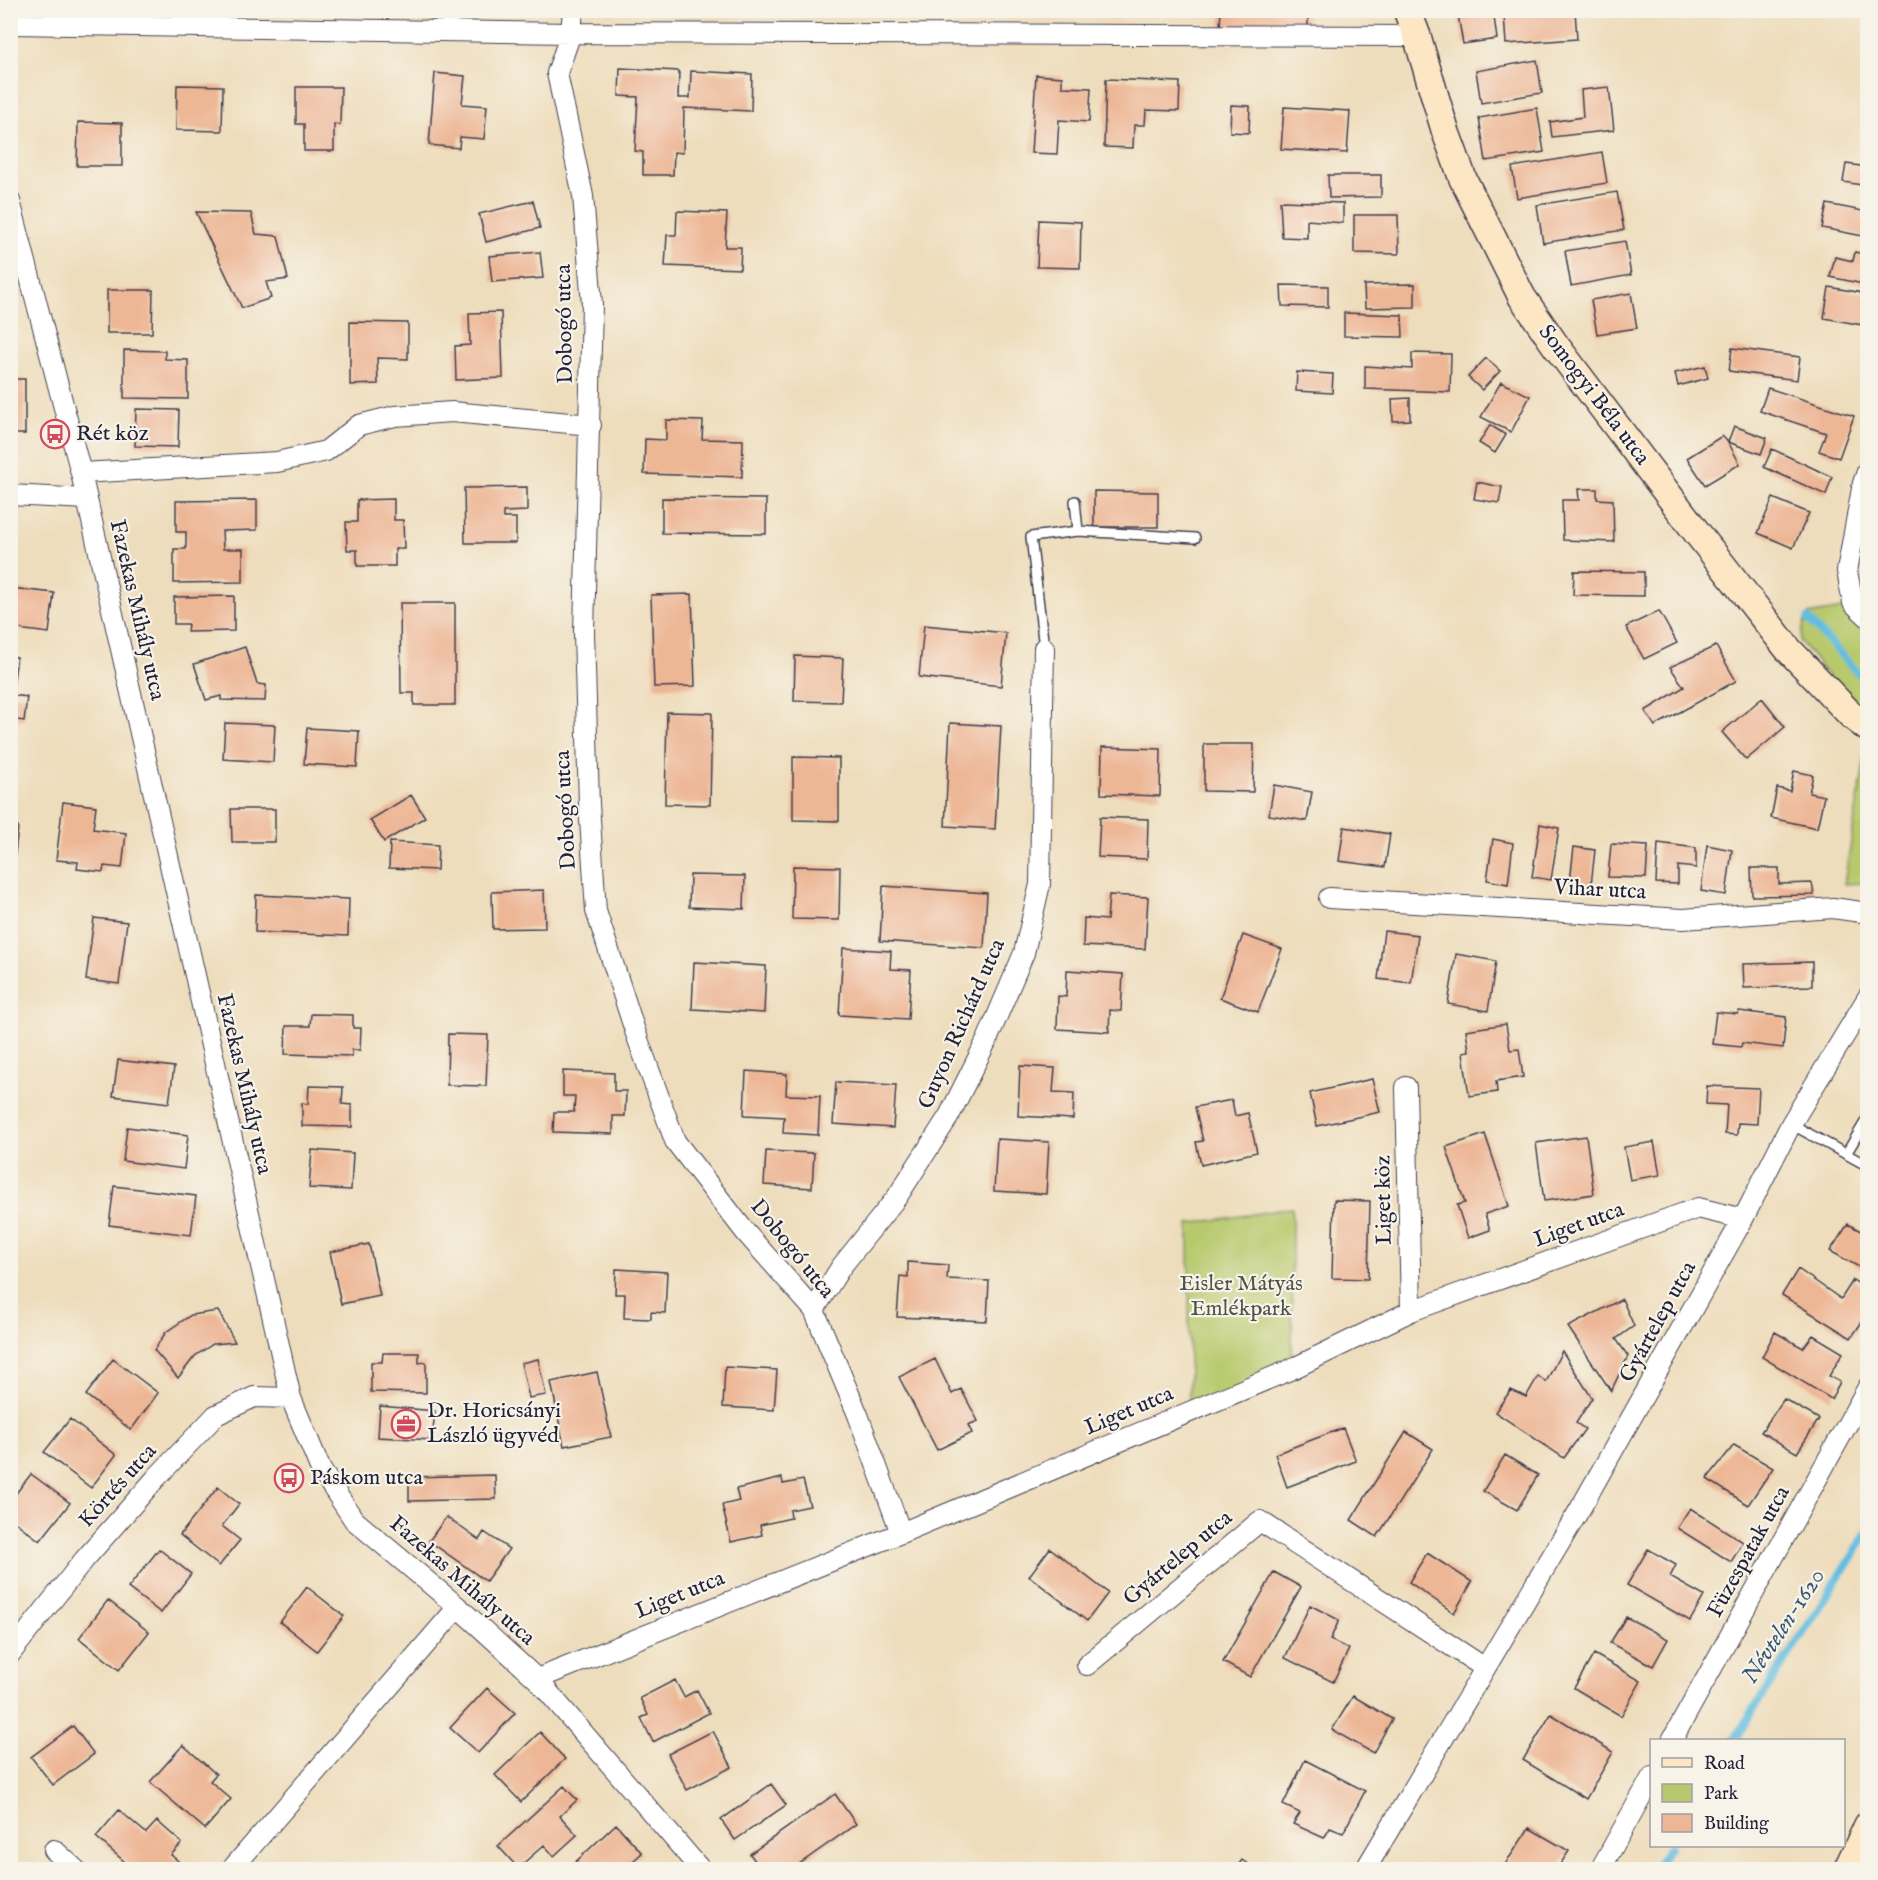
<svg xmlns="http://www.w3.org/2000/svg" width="1878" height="1880" viewBox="0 0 1878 1880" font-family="'IM FELL English',serif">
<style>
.green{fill:#b7c96c;stroke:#6c7654;stroke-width:1.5}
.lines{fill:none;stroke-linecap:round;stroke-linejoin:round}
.stream{stroke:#62bde0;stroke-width:8}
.building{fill:#edb695}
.lane-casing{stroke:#413e4e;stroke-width:12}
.street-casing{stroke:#413e4e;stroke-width:22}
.secondary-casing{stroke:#413e4e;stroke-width:30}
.lane{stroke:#fff;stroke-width:9}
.street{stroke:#fff;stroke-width:20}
.secondary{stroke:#fce6c4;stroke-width:27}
.labels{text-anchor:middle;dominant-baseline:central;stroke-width:4.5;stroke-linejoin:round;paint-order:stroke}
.street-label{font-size:22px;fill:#22223b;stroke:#f7f3e8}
.poi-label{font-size:22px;fill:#22223b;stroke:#f7f3e8;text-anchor:start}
.park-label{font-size:22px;fill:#4f544a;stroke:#f7f3e8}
.water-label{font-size:24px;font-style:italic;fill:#385875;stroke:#f7f3e8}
</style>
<rect width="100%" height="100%" fill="#f7f3e8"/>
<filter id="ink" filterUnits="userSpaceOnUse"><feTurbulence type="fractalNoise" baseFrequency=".0167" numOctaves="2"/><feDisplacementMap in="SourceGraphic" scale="12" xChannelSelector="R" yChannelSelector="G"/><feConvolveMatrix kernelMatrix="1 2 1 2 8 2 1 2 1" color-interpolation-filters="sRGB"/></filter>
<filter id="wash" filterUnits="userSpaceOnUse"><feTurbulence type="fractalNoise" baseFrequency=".008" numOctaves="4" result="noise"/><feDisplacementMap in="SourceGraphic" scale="24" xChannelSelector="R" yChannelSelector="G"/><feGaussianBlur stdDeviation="1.35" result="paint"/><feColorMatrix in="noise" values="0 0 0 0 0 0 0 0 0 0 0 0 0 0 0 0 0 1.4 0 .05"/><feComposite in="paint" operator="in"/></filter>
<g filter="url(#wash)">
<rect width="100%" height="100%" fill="#eeddbc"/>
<!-- green -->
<path class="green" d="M1842,609L1867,632V713L1840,691L1800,641L1804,624L1808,615Z
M1866,752L1867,883L1844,884Z
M1292,1208V1369L1189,1412V1224Z"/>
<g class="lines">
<!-- stream -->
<path class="stream" d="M1808,619L1868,684
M1734,1740L1868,1532
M1654,1870L1670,1846"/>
</g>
<g id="blocks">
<!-- building -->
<path class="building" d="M1221,10H1308V29L1220,26Z
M1482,10H1493L1497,39L1463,44L1458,15Z
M1539,10H1575L1577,39L1506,44L1504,15L1539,13Z
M1537,60L1542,93L1481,103L1476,71Z
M620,68L679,71L678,98H690L691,71L752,74L751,111L684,108L683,153L674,152L673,175H643V152L635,151L638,97L619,96Z
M435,73L465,76L462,104L487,106L484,139L460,137L459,148L429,145Z
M1036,75L1062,77V87L1091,88L1089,122L1059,120L1057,154L1031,153Z
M1106,79L1180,82L1179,111L1146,110L1145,125H1134L1133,148L1104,147Z
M177,85L223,86L222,131L176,130Z
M296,87H341L340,125L334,124V151H304V124H296Z
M1609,87L1614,130L1552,137L1550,122L1583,117L1581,90Z
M1231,105L1250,106L1249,133L1230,132Z
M1284,107L1350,111L1347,153L1281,149Z
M1537,108L1544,152L1486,161L1479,118Z
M78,122L122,123V166H77Z
M1602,152L1607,183L1517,198L1512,167Z
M1846,164L1868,167V186L1843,182Z
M1328,175H1381V197L1329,198Z
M1617,192L1624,230L1543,243L1537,205Z
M533,201L540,228L486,242L479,214Z
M1280,201L1343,203V223L1307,220V238L1282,237Z
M1827,204L1868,212V237L1822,228Z
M677,211L727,213L725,247H741L740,269L665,266L667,235H676Z
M196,212L251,213L256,234L278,236L288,279L266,282L271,298L242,308Z
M1354,215H1398L1399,254L1354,253Z
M1039,220L1081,222L1080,268L1037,267Z
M1625,241L1631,275L1571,286L1565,251Z
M540,252L543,278L492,282L489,256Z
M1855,252L1868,255V285L1830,277L1835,257L1853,261Z
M1415,284V307L1365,308L1364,285Z
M1281,285L1328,286V307L1282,306Z
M1829,287L1868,294V326L1824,318Z
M107,290H153L152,333H107Z
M1631,293L1637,328L1597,334L1591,300Z
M501,312L503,378L456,380L455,346L470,345L469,313Z
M1344,313L1402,315L1403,337L1344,336Z
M350,322L408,323V359L377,358L378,384L350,385Z
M1732,348L1800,357L1797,380L1729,371Z
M124,350L165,351V359L188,360V399L124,398Z
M1412,353L1451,354L1450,392L1365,389V366L1412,369Z
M1486,358L1500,371L1482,390L1468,377Z
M1705,366L1708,378L1678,386L1675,373Z
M1297,372L1333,374L1332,393L1296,391Z
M10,379H25V434H10Z
M1501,382L1530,396L1511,432L1481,417Z
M1768,388L1854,416L1839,458L1819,451L1826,433L1760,411Z
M1410,398V420L1393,421L1392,399Z
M136,409L179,410L178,447L135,446Z
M666,420L703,421L702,439L743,440L742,477L644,474L645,439L666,440Z
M1490,425L1506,435L1495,453L1479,443Z
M1734,426L1767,438L1761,454L1728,442L1740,464L1705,485L1687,458L1722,436L1728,442Z
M1772,449L1832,477L1826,495L1764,467Z
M1477,482L1502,487L1499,503L1474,499Z
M527,487V511L503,512V518H516V543H465L464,488Z
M1578,489H1597V499L1613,500L1614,542L1563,540L1562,500H1579Z
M1094,491L1158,492V527H1094Z
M662,498L766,499V534L662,533Z
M1773,498L1809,513L1793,548L1758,533Z
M394,499V520H403L404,549H395V566H357V550H347L346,522H357V500Z
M257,500V530L222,531L223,549H243V582L174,583V549H186V532H176V501Z
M1574,571L1644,572V596L1573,595Z
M10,588L54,593L49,633L10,628Z
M692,594L695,686L654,687L651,595Z
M234,596V631L187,632L188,624H174V597Z
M400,603H455V705H414V693H401Z
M1659,611L1677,643L1644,659L1626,627Z
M924,625L1006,633L1001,686L919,677Z
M1716,646L1736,681L1655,726L1645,711L1684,687L1670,667Z
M245,647L257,684L266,685L265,701L221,700V696L206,700L194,664Z
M10,656L17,657L12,695L27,697L24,721L10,719Z
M795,656L843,658L841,702L794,701Z
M1762,698L1785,727L1746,760L1722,732Z
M667,712L712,713L710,805L665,804Z
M225,723L275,725L273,762L223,759Z
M950,723L1001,726L995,829L945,826Z
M307,728L359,731L357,767L304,764Z
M1204,744H1254L1253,792L1204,791Z
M1102,747L1161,749L1160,796L1101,794Z
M793,757L839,758V821L793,820Z
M1794,771L1813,775L1809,793L1824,796L1817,828L1771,818L1777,788L1790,791Z
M1274,785L1312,792L1307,821L1269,815Z
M411,795L425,817L384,842L370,820Z
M63,802L96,806L93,829L126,833L122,868L104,866L103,872L77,869L78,862L56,860Z
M231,809H275V842H232Z
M1100,817L1148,819L1147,859L1098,857Z
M1540,824L1559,828L1551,880L1532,877Z
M10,827H18L14,863H10Z
M1344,827L1390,834L1385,867L1339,861Z
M1493,839L1513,843L1508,884L1487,880Z
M390,842L438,845L437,870L389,868Z
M1658,843L1696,848V868L1678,866V884L1656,883Z
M1611,844L1648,846L1646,878L1608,877Z
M1707,845L1732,850L1726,895L1701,891Z
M1574,847L1595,850L1591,885L1570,882Z
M793,866L840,867L839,920L792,919Z
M1751,868H1779V884L1812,883L1814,895L1752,896Z
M690,875L745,876L744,909L689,907Z
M883,886L987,893L984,948L880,941Z
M544,890L545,928L493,929L492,892Z
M256,895L349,899L348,936L255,932Z
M1109,895L1148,897L1145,949L1083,946L1084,918L1107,920Z
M94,918L127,922L119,984L86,980Z
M1384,931L1418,935L1411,983L1378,979Z
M1243,935L1282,949L1258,1012L1220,998Z
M843,948L891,951L890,969L911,970L908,1019L839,1015Z
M1456,954L1496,961L1488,1011L1448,1004Z
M694,962L766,966L764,1013L692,1009Z
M1812,962V986L1744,988L1743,964Z
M1067,970L1123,974L1121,1011L1110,1010L1109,1032L1057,1029L1058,996L1066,997Z
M1739,1011L1786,1017L1783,1048L1742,1043L1741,1047L1712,1044L1716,1012L1738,1014Z
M311,1014L353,1015V1028H361L360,1050H352V1056L285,1054L286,1026H310Z
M1506,1024L1510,1050L1519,1049L1523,1077L1496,1081L1497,1092L1469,1096L1463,1052L1469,1051L1466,1030Z
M448,1034L488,1035L486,1086L447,1085Z
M118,1060L174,1067L169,1103L113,1096Z
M1020,1066L1055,1068L1053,1092L1074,1093L1073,1119L1018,1116Z
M563,1071L614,1073V1091H626L625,1116H613V1134L553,1132L554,1112H574L575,1096H563Z
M746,1071L787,1074L786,1095L820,1096L818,1135L783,1133L784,1117L744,1115Z
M1372,1079L1380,1112L1317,1126L1310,1093Z
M836,1082L896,1085L893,1128L833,1124Z
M309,1086L343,1087L342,1104L352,1105V1127L302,1126V1103L308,1104Z
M1707,1086L1759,1088L1757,1124L1738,1123L1737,1135L1725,1134L1727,1105L1706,1104Z
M1232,1100L1235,1116L1248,1113L1257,1152L1201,1165L1196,1142L1203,1141L1195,1107Z
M127,1127L188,1135L184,1169L123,1161Z
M1485,1134L1509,1206L1485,1214L1490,1230L1468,1238L1457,1205L1465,1203L1446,1147Z
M1586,1136L1594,1194L1544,1201L1536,1143Z
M997,1139L1049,1142L1046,1194L994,1191Z
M1654,1142L1660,1175L1630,1180L1624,1147Z
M312,1150L353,1153L351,1190L309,1188Z
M766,1151L814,1153L812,1188L764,1185Z
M114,1186L196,1196L191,1235L109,1225Z
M1334,1200L1370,1201L1368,1279L1332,1278Z
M1848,1224L1868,1235V1272L1830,1251Z
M369,1244L380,1296L341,1304L330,1252Z
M908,1262L948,1265L947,1279L989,1281L987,1321L897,1317L900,1276L908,1277Z
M616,1269L667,1272L665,1313L651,1312V1319L624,1318L625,1294H615Z
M1798,1269L1841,1299L1853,1280L1868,1290V1313L1851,1338L1782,1295Z
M1622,1299L1634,1326L1616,1339L1628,1356L1611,1391L1568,1327Z
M218,1311L235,1342L213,1344L195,1356L178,1378L154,1350L166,1332L191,1315Z
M1775,1332L1803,1348L1813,1335L1843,1353L1829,1376L1840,1382L1831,1399L1762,1357Z
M1562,1351L1592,1398L1576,1423L1585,1429L1564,1458L1495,1412L1511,1390L1526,1397L1538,1376L1546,1382Z
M383,1353H419V1363L426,1362V1393L371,1392V1362H382Z
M113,1359L158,1393L131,1430L86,1395Z
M538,1359L546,1395L529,1398L521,1363Z
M935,1359L952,1394L961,1389L978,1421L968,1425L972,1433L937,1450L899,1377Z
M725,1367L777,1370L774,1410L723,1407Z
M597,1372L611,1437L564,1446L551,1382Z
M1784,1399L1819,1419L1797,1453L1761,1432Z
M380,1406L435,1411L432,1440L378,1437Z
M70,1419L116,1455L91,1488L44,1452Z
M1343,1428L1356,1461L1287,1487L1275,1454Z
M1406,1432L1433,1449L1377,1537L1351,1520Z
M1734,1445L1773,1468L1748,1505L1707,1479Z
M1505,1455L1538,1475L1517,1510L1483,1491Z
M31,1474L70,1503L40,1541L10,1518V1501Z
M495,1475L496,1499L409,1501V1477Z
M782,1478L783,1484L803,1480L810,1506L790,1510L791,1518L760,1525L762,1535L731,1542L722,1505L739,1501L736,1489Z
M218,1487L239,1504L222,1526L240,1540L219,1566L180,1535Z
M1690,1508L1743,1542L1731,1562L1677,1528Z
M446,1517L479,1540L484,1532L509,1549L486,1581L429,1541Z
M1050,1548L1108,1593L1087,1621L1029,1576Z
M159,1549L191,1574L161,1613L128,1588Z
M1648,1549L1676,1565L1670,1577L1704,1596L1690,1621L1627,1585Z
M1427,1553L1472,1582L1454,1613L1409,1582Z
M1274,1572L1301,1587L1250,1677L1223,1662Z
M307,1587L344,1616L317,1651L280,1622Z
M108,1600L149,1632L119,1670L79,1638Z
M1310,1605L1339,1620L1330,1640L1349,1649L1333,1682L1285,1658Z
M1626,1617L1668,1639L1653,1666L1610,1643Z
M1594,1654L1641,1681L1621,1716L1574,1688Z
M675,1680L684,1697L697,1690L709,1713L653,1742L641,1718L648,1715L640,1698Z
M487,1688L515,1713L478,1753L450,1728Z
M1353,1696L1392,1719L1373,1753L1332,1730Z
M1551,1714L1613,1752L1586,1799L1523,1760Z
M73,1726L94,1754L53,1785L31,1757Z
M713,1731L732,1767L687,1790L668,1754Z
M540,1732L565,1759L521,1802L495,1775Z
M183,1745L216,1774L210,1781L231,1799L205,1829L150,1782Z
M1305,1760L1365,1791L1343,1833L1330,1828L1324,1838L1293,1824L1300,1813L1283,1805Z
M771,1784L786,1805L735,1840L721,1820Z
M564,1786L577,1800L560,1816L577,1835L554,1856L544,1845L518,1868L498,1846Z
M835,1794L856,1824L792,1869H761L750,1854Z
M119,1810L146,1833L157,1821L182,1843L171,1855L183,1865L180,1869H133L96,1837Z
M616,1824L642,1853L624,1869H570L569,1868Z
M1529,1828L1569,1851L1557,1869H1502Z
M1242,1860L1255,1869H1235Z"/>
</g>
</g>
<g filter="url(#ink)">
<use href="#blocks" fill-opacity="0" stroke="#413e4e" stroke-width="1.5"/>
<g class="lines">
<!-- lane casing -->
<g class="lane-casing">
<path id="lane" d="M1078,531L1195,538
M1044,648L1031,537L1078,531L1075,501
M1791,1124L1846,1154L1868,1117
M1846,1154L1868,1166"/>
</g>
<!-- street casing -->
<g class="street-casing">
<path id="street" d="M573,10L571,33L557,73L583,196L592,304L584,633L589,804L596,911L636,1034L675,1141L746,1233L814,1310L858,1415L901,1533
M10,24L571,33L1417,36
M10,201L81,473L291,1398L321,1470L354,1520L458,1607L537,1679L701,1870
M1868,469L1863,483L1847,571L1853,603L1868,617
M81,473L277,462L326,451L359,425L395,416L452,412L591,425
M10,495L87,499
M1329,898L1683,919L1833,908L1868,913
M1406,1087L1411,1311
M814,1310L841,1267L897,1197L949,1116L987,1040L1024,953L1040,884L1044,648
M10,1654L84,1560L157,1477L216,1415L254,1397L291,1398
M1087,1665L1260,1521L1485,1668
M537,1679L901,1533L1292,1369L1411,1311L1698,1208L1743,1219
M1672,1740L1868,1387
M54,1850L76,1870
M231,1870L458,1607
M1365,1870L1580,1509L1743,1219L1791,1124L1868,997
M1600,1870L1652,1777"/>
</g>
<!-- secondary casing -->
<g class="secondary-casing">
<path id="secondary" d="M1407,10L1417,36L1445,130L1463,179L1522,297L1556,346L1698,534L1788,649L1851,715L1868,728
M1847,1870L1868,1825"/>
</g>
<!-- lane -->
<use href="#lane" class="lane"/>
<!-- street -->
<use href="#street" class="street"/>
<!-- secondary -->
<use href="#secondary" class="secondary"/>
</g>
</g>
<!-- icons -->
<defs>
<g id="bus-ring" transform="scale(1.5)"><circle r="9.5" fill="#f7f3e8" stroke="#d1495b" stroke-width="1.5"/><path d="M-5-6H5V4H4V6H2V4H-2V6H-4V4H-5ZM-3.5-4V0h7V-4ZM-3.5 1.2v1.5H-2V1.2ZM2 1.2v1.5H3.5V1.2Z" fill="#d1495b"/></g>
<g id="office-ring" transform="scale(1.5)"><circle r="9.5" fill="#f7f3e8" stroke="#d1495b" stroke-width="1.5"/><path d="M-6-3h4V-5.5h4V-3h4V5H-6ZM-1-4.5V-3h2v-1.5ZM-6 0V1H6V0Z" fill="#d1495b"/></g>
</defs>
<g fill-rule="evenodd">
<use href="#bus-ring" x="55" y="434"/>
<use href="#office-ring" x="406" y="1424"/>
<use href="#bus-ring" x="289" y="1478"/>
</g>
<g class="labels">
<!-- street labels -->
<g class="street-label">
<text transform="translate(565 324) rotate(-91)">Dobogó utca</text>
<text transform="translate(1594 395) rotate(53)">Somogyi Béla utca</text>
<text transform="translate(137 610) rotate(77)">Fazekas Mihály utca</text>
<text transform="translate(566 810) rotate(-93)">Dobogó utca</text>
<text transform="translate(1600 890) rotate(3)">Vihar utca</text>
<text transform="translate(962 1024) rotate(-66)">Guyon Richárd utca</text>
<text transform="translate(244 1084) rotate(77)">Fazekas Mihály utca</text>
<text transform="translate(1384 1200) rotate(-91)">Liget köz</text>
<text transform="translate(1579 1225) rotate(-20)">Liget utca</text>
<text transform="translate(792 1249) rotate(51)">Dobogó utca</text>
<text transform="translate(1658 1322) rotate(-61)">Gyártelep utca</text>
<text transform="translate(1129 1411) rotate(-23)">Liget utca</text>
<text transform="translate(118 1486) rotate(-48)">Körtés utca</text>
<text transform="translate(1749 1552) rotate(-61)">Füzespatak utca</text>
<text transform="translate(1178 1558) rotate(-40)">Gyártelep utca</text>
<text transform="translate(462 1581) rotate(41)">Fazekas Mihály utca</text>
<text transform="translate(680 1595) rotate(-22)">Liget utca</text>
</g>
<!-- poi labels -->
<g class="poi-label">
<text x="76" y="434">Rét köz</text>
<text x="427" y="1411">Dr. Horicsányi<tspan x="427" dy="25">László ügyvéd</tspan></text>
<text x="310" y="1478">Páskom utca</text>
</g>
<!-- park labels -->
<g class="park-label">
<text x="1241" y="1284">Eisler Mátyás<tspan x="1241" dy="25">Emlékpark</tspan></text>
</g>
<!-- water labels -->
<g class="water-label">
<text transform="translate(1784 1626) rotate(-57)">Névtelen-1620</text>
</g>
</g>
<!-- margin -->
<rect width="1878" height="1880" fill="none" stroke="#f7f3e8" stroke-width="36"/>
<!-- legend -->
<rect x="1650" y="1739" width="195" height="108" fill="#f7f3e8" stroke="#a29fa3" stroke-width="1.5"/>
<rect x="1662" y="1758" width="30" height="9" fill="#fce6c4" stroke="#a29fa3" stroke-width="1.5"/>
<text x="1704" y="1769" font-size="18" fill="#22223b">Road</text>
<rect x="1662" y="1784" width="30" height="18" fill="#b7c96c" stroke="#a29fa3" stroke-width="1.5"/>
<text x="1704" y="1799" font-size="18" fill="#22223b">Park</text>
<rect x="1662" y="1814" width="30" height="18" fill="#edb695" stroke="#a29fa3" stroke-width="1.5"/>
<text x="1704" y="1829" font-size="18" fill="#22223b">Building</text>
</svg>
